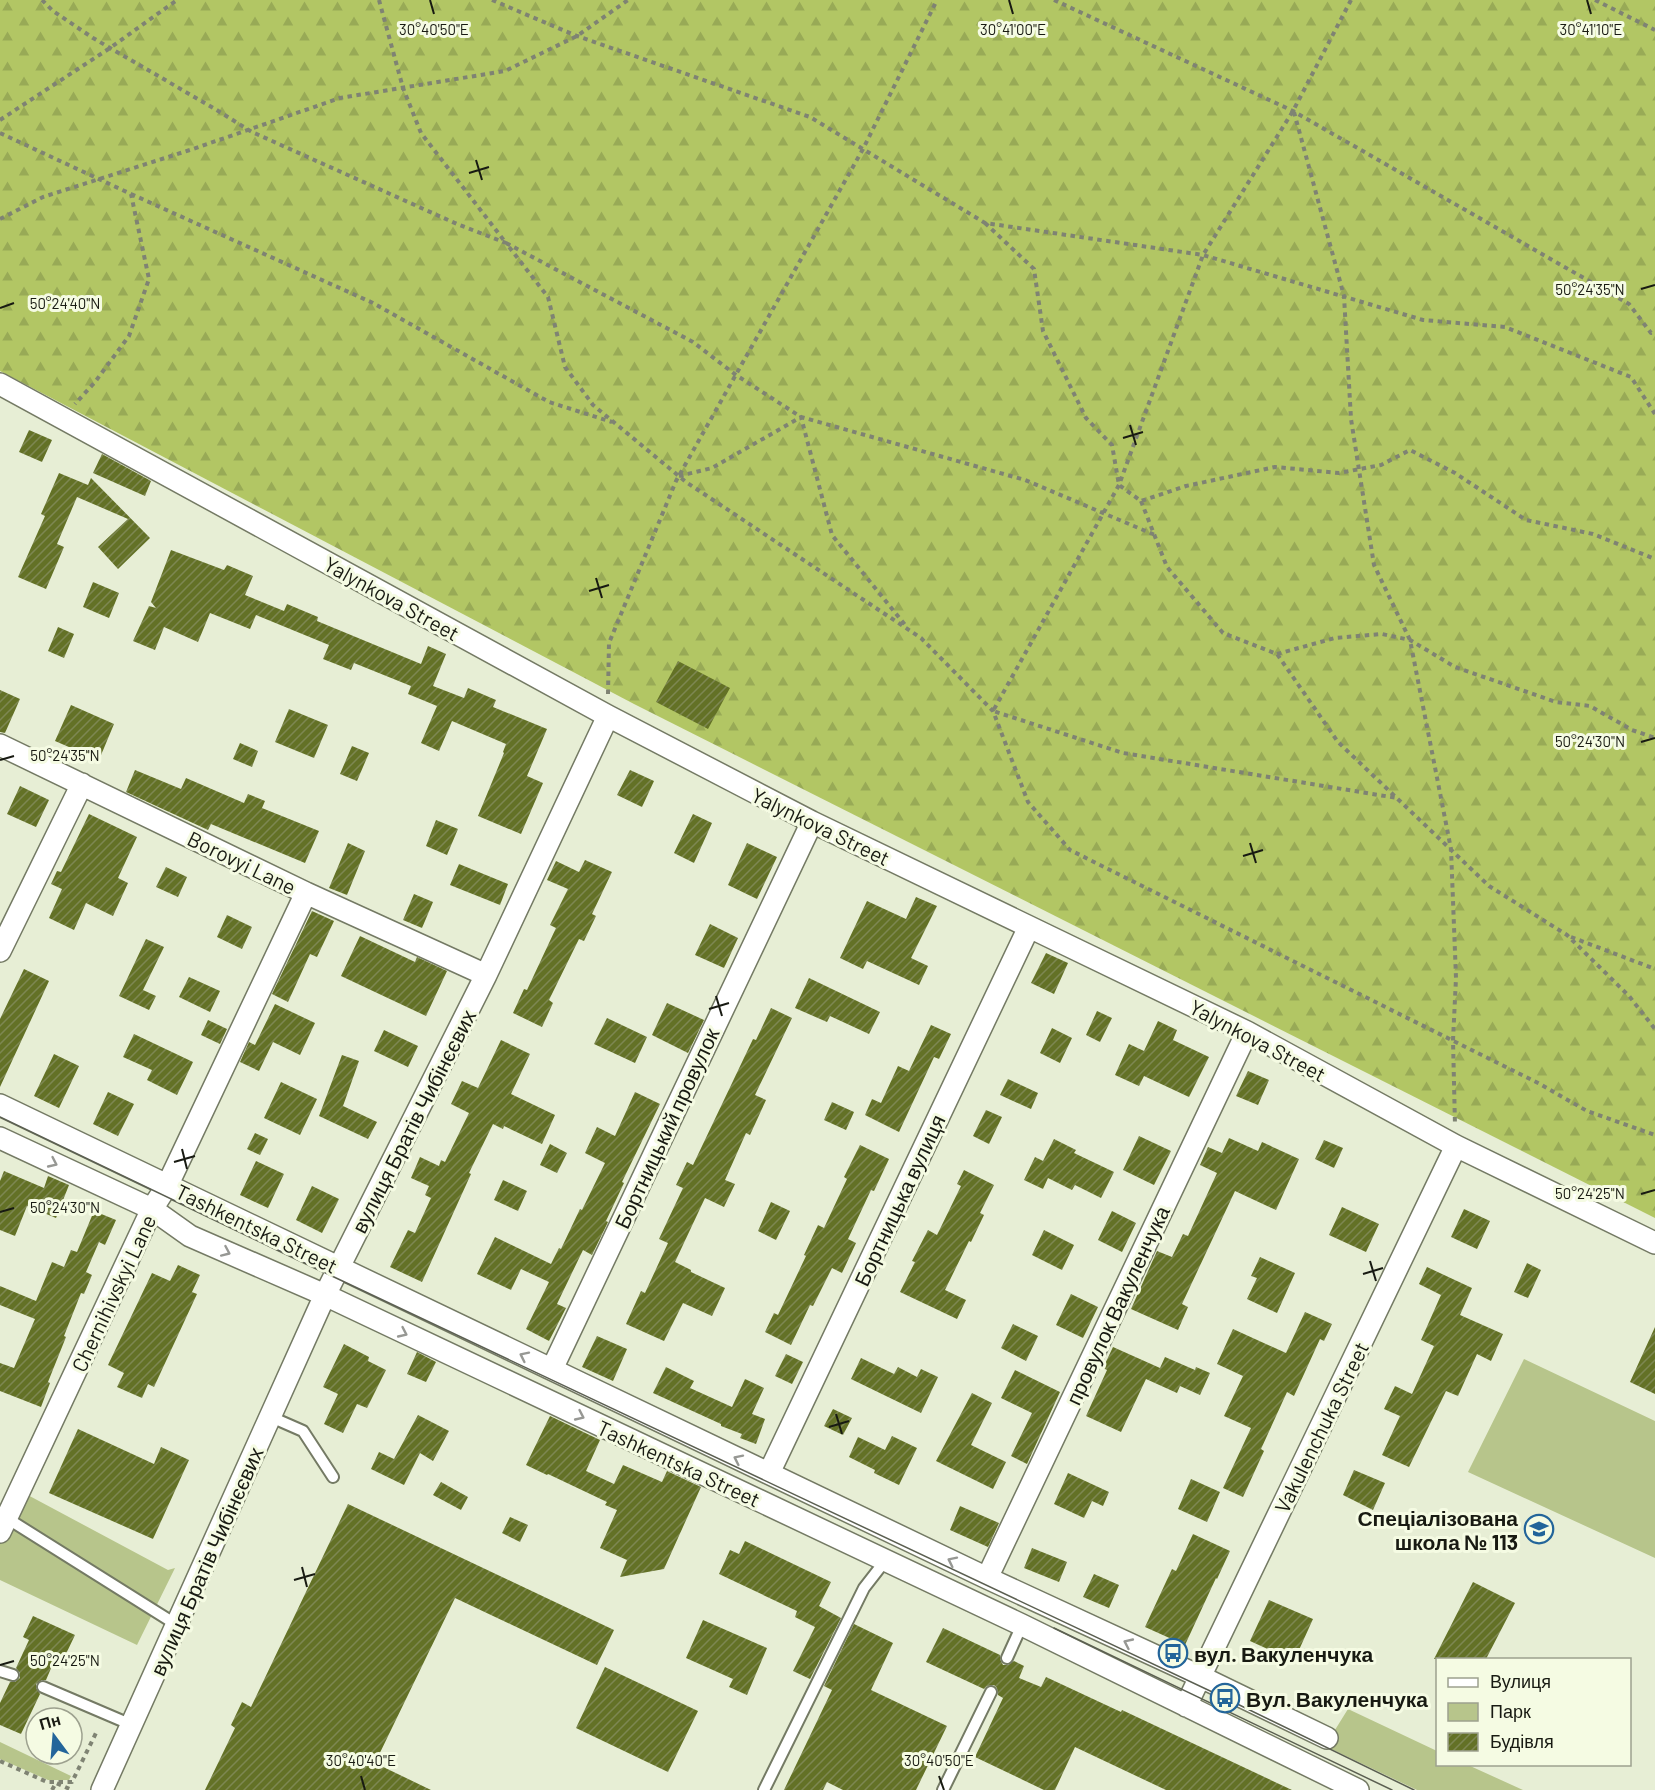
<svg xmlns="http://www.w3.org/2000/svg" width="1655" height="1790" viewBox="0 0 1655 1790" font-family="Barlow,sans-serif">
<style>
.green{fill:#b7c58b}
.forest{fill:url(#forest-firs)}
.building{fill:url(#building-hatch)}
.lines{fill:none;stroke-linecap:round;stroke-linejoin:round}
.lane-casing{stroke:#747a64;stroke-width:14}
.street-casing{stroke:#747a64;stroke-width:24}
.path{stroke:#7f8373;stroke-width:4;stroke-dasharray:4.5 4.5;stroke-linecap:butt}
.lane{stroke:#fff;stroke-width:10}
.street{stroke:#fff;stroke-width:21}
.tram{stroke:#5b5f51;stroke-width:1.5}
.oneway{stroke:#979894}
.ticks{fill:none;stroke:#181a12;stroke-width:2}
.labels{text-anchor:middle;dominant-baseline:central;stroke-width:6;stroke-linejoin:round;paint-order:stroke}
.street-label{font-size:21px;fill:#181a12;stroke:#f5fbe3}
.poi-label{font-size:21px;font-weight:bold;fill:#181a12;stroke:#f5fbe3;text-anchor:start}
.ticks-label{font-size:15px;text-anchor:middle;fill:#181a12;stroke:#f5fbe3;stroke-width:6;stroke-linejoin:round;paint-order:stroke}
</style>
<defs>
<pattern id="forest-firs" width="22" height="20" patternUnits="userSpaceOnUse" patternTransform="scale(1.5)"><rect width="22" height="20" fill="#b2c664"/><path d="M5 1l3.5 6h-7zM16 11l3.5 6h-7z" fill="#98aa56"/></pattern>
<pattern id="building-hatch" width="6" height="6" patternUnits="userSpaceOnUse" patternTransform="scale(1.5)"><rect width="6" height="6" fill="#637126"/><path d="M-1 1l2-2M0 6l6-6M5 7l2-2" fill="none" stroke="#7d8752"/></pattern>
</defs>
<rect width="100%" height="100%" fill="#e7eed5"/>
<!-- green -->
<path class="green" d="M1524,1359L1655,1421V1558L1468,1472Z
M24,1493L168,1570L175,1568L137,1645L0,1580V1542Z
M1348,1709L1437,1751L1438,1764L1468,1765L1523,1790H1417L1325,1746Z
M0,1742L71,1776L69,1780H48L0,1759Z"/>
<!-- forest -->
<path class="forest" d="M0,0H1655V1218L634,704L0,371Z"/>
<!-- building -->
<path class="building" d="M29,430L52,440L42,462L19,452Z
M102,454L151,481L145,496L93,473Z
M59,473L88,485L91,478L150,538L118,569L98,547L128,519L77,497L57,544L64,547L46,589L18,577L45,516L41,514Z
M171,550L224,570L227,565L253,576L245,595L284,611L287,604L318,617L317,621L421,664L428,646L446,654L433,686L464,698L468,688L496,700L493,707L547,729L527,776L543,783L521,834L478,816L504,753L503,752L506,744L452,721L439,751L421,743L437,706L408,694L411,686L354,663L351,670L323,659L329,645L256,615L250,629L210,613L198,642L164,627L155,650L133,641L149,606L156,608L151,602Z
M93,582L119,593L109,618L83,607Z
M58,627L74,634L64,658L48,651Z
M678,661L730,688L708,729L656,702Z
M0,690L20,699L5,733L0,732Z
M71,705L114,724L99,760L55,741Z
M289,709L328,725L314,758L275,742Z
M240,743L258,751L252,767L233,759Z
M352,746L369,753L357,781L340,774Z
M135,770L181,789L186,778L244,803L248,794L265,801L262,808L319,831L305,863L211,824L208,830L126,792Z
M630,770L654,781L642,807L617,795Z
M20,786L49,800L36,827L7,814Z
M89,814L137,837L118,878L128,883L113,916L86,903L74,930L49,918L62,889L51,884L57,871L61,872Z
M693,814L712,823L694,863L674,853Z
M436,820L458,829L447,855L426,846Z
M348,843L365,851L347,895L329,888Z
M747,843L777,857L757,899L728,885Z
M585,860L612,872L592,914L596,916L584,941L579,939L549,1000L553,1003L542,1027L513,1013L524,989L527,990L556,928L550,925L568,889L547,880L556,861L579,872Z
M459,864L508,884L500,905L450,885Z
M166,867L187,877L178,897L156,887Z
M414,894L433,902L422,928L403,920Z
M916,897L937,906L911,958L928,966L919,985L867,961L863,969L840,958L867,901L906,919Z
M312,911L334,921L317,957L310,954L288,1002L272,994Z
M227,915L252,927L242,949L217,937Z
M710,924L738,938L724,968L695,955Z
M360,936L415,962L417,957L447,971L426,1016L341,976Z
M146,939L164,947L143,990L156,996L149,1010L119,996Z
M1046,953L1068,963L1054,994L1031,983Z
M24,969L49,981L0,1087V1019Z
M189,977L220,991L210,1012L179,997Z
M809,978L880,1012L869,1034L830,1016L827,1022L795,1008Z
M667,1003L704,1020L688,1053L652,1035Z
M275,1004L315,1023L300,1055L273,1042L259,1071L240,1062L249,1042L255,1045Z
M771,1008L792,1018L755,1095L766,1100L750,1135L746,1133L725,1180L735,1184L724,1207L705,1198L675,1262L691,1270V1272L725,1288L712,1316L683,1303L664,1341L626,1324L641,1291L645,1293L668,1243L659,1239L683,1188L676,1185L687,1162L693,1165L753,1039L756,1040Z
M1097,1011L1112,1018L1100,1042L1086,1035Z
M607,1018L647,1037L635,1063L594,1044Z
M208,1020L227,1029L220,1044L201,1035Z
M1158,1021L1177,1030L1173,1040L1209,1057L1189,1097L1144,1076L1139,1086L1115,1075L1129,1044L1144,1051Z
M931,1025L951,1034L939,1059L934,1057L899,1132L865,1115L872,1099L881,1103L898,1066L909,1071Z
M1052,1028L1072,1038L1060,1063L1040,1053Z
M384,1030L418,1046L408,1067L374,1051Z
M134,1034L193,1062L177,1095L147,1080L152,1070L123,1057Z
M501,1040L530,1054L511,1094L555,1115L542,1144L504,1126L503,1129L493,1124L469,1173L471,1174L422,1282L390,1267L408,1230L415,1233L431,1198L425,1195L429,1186L411,1178L420,1157L439,1166L441,1160L445,1162L469,1113L451,1104L462,1081L478,1088Z
M54,1054L79,1066L59,1108L34,1096Z
M342,1055L359,1061L343,1106L377,1122L368,1139L319,1116Z
M1248,1071L1269,1080L1258,1105L1236,1096Z
M1008,1079L1038,1093L1031,1109L1000,1095Z
M281,1082L317,1099L300,1135L264,1118Z
M108,1092L134,1104L118,1136L93,1124Z
M635,1092L660,1104L622,1182L624,1183L606,1221L608,1222L592,1255L583,1250L557,1304L566,1308L549,1341L526,1329L549,1282L521,1269L511,1290L477,1274L495,1237L551,1264L559,1248L561,1249L580,1209L582,1210L605,1163L585,1153L597,1127L615,1136Z
M832,1102L854,1112L846,1130L824,1120Z
M986,1110L1002,1117L989,1144L973,1136Z
M255,1133L268,1139L260,1155L247,1149Z
M1139,1136L1171,1151L1154,1185L1123,1170Z
M1229,1138L1258,1151L1262,1142L1299,1159L1276,1210L1235,1191L1182,1304L1188,1307L1178,1330L1131,1309L1157,1251L1172,1257L1183,1234L1188,1236L1217,1173L1200,1165L1208,1147L1222,1153Z
M1054,1139L1076,1150L1074,1153L1114,1172L1101,1198L1075,1185L1072,1190L1048,1178L1043,1189L1024,1180L1035,1157L1043,1161Z
M1324,1140L1343,1148L1334,1168L1315,1159Z
M550,1144L567,1153L557,1173L540,1165Z
M860,1145L889,1159L874,1191L871,1190L848,1239L856,1243L842,1273L832,1268L813,1306L810,1305L791,1345L765,1332L774,1313L778,1315L806,1256L804,1255L818,1225L824,1228L847,1179L844,1177Z
M256,1161L284,1174L268,1208L240,1195Z
M964,1170L994,1185L980,1213L984,1215L971,1242L969,1241L945,1290L966,1300L957,1319L900,1292L915,1262L912,1261L928,1230L937,1235L961,1186L957,1184Z
M4,1171L44,1188L48,1176L69,1185L56,1218L27,1206L15,1236L0,1230V1181Z
M503,1180L527,1191L518,1211L494,1200Z
M312,1186L339,1199L322,1233L296,1220Z
M771,1202L790,1211L776,1240L758,1231Z
M1342,1207L1379,1224L1366,1252L1329,1235Z
M1464,1209L1490,1221L1477,1249L1451,1237Z
M94,1211L116,1220L105,1245L99,1242L86,1272L92,1275L84,1294L81,1293L64,1336L66,1337L48,1382L50,1383L41,1407L0,1391V1363L14,1368L35,1319L0,1305V1286L36,1301L52,1262L64,1267L71,1250L77,1252Z
M1112,1211L1136,1223L1122,1252L1098,1240Z
M1044,1230L1074,1245L1062,1270L1032,1255Z
M1260,1257L1295,1273L1277,1313L1247,1299L1257,1278L1251,1276Z
M1527,1263L1541,1270L1528,1298L1514,1292Z
M178,1265L200,1275L192,1292L197,1294L154,1387L148,1384L142,1398L117,1387L124,1373L108,1365L152,1273L170,1281Z
M1427,1267L1472,1288L1460,1315L1503,1334L1491,1361L1477,1354L1458,1396L1446,1391L1409,1467L1382,1455L1400,1416L1384,1409L1395,1386L1412,1394L1434,1346L1421,1340L1441,1295L1419,1284Z
M1071,1294L1098,1307L1083,1338L1056,1325Z
M1305,1312L1332,1324L1324,1341L1320,1339L1294,1396L1287,1392L1261,1449L1264,1451L1243,1497L1223,1488L1251,1428L1224,1416L1243,1376L1217,1364L1233,1329L1286,1353Z
M1013,1324L1038,1336L1026,1361L1001,1348Z
M1655,1327V1394L1630,1382Z
M597,1336L627,1349L613,1381L582,1367Z
M344,1344L369,1357L368,1361L386,1370L367,1408L357,1404L343,1433L324,1424L338,1394L323,1387Z
M1113,1347L1160,1368L1165,1357L1195,1370L1196,1367L1210,1373L1200,1395L1180,1386L1177,1393L1146,1379L1121,1432L1086,1416L1107,1370L1103,1368Z
M417,1352L436,1362L426,1382L407,1374Z
M786,1354L803,1362L792,1384L775,1376Z
M861,1358L894,1374L898,1367L917,1377L921,1369L938,1377L921,1413L851,1379Z
M666,1367L694,1381L690,1388L732,1407L745,1379L764,1388L752,1414L765,1419L756,1444L740,1438L742,1434L721,1426V1424L653,1393Z
M1015,1370L1060,1392L1027,1464L1011,1456L1032,1413L1001,1398Z
M972,1393L992,1403L971,1445L1006,1462L993,1489L936,1461Z
M833,1409L852,1418L843,1435L824,1426Z
M418,1415L449,1431L433,1461L420,1453L404,1485L371,1469L379,1452L394,1459Z
M550,1416L600,1440L586,1471L614,1484L623,1465L662,1482L667,1471L701,1487L664,1569L620,1577L627,1560L600,1548L617,1510L605,1505L607,1502L548,1474L547,1475L526,1465Z
M78,1429L154,1464L161,1447L189,1460L153,1539L49,1493Z
M892,1436L917,1448L899,1485L874,1473L875,1470L849,1457L858,1437L885,1450Z
M1354,1470L1385,1483L1373,1510L1343,1495Z
M1068,1473L1109,1492L1103,1506L1092,1501L1084,1518L1054,1504Z
M1191,1479L1220,1492L1207,1522L1178,1509Z
M441,1482L468,1497L461,1510L433,1495Z
M348,1504L614,1630L597,1665L455,1598L375,1763L431,1790H205L235,1728L231,1725L242,1702L251,1707Z
M960,1506L999,1523L988,1547L950,1530Z
M510,1517L528,1525L520,1542L502,1533Z
M1193,1534L1230,1551L1217,1579L1216,1578L1185,1645L1145,1627L1172,1569L1176,1571Z
M745,1541L831,1582L819,1606L841,1618L810,1679L793,1671L815,1627L795,1617L797,1611L719,1574L730,1550L739,1554Z
M1032,1548L1067,1562L1059,1582L1024,1568Z
M1094,1574L1119,1585L1109,1608L1083,1597Z
M1473,1582L1515,1603L1486,1659H1434Z
M1269,1600L1313,1619L1294,1661L1250,1641Z
M33,1616L75,1635L65,1656L62,1655L56,1668L52,1666L46,1680H42L36,1684V1688L40,1694L21,1734L0,1725V1703L10,1682H15L20,1678V1673L16,1668L29,1640L23,1637Z
M703,1620L767,1648L747,1695L729,1687L733,1679L686,1658Z
M854,1624L893,1643L871,1690L947,1726L916,1790H843L827,1782L823,1790H784L832,1690L824,1686Z
M943,1628L1000,1655V1659L1003,1665H1008L1014,1661L1024,1666L1019,1678L1041,1687L1046,1677L1121,1712L1122,1710L1292,1790H1166L1075,1747L1055,1790H1044L975,1757L1003,1698L998,1695L997,1688L994,1685L987,1686L984,1689L926,1662Z
M605,1667L698,1711L668,1772L576,1728Z"/>
<g class="lines">
<!-- lane casing -->
<g class="lane-casing">
<path id="lane" d="M271,1417L303,1431L333,1477
M5,1517L177,1625
M1007,1658L1022,1625
M0,1671L13,1675
M43,1687L132,1725
M764,1790L864,1588L885,1561
M943,1790L991,1692"/>
</g>
<!-- street casing -->
<g class="street-casing">
<path id="street" d="M0,384L608,716L812,822L1247,1032L1456,1146L1655,1243
M0,745L306,893L486,975
M0,951L82,784
M0,1105L987,1578L1201,1677L1327,1738
M0,1138L152,1209L190,1236L325,1295L1022,1625L1358,1790
M552,1369L812,822
M769,1473L1029,927
M0,1532L152,1209L168,1184L306,893
M987,1578L1247,1032
M1186,1706L1456,1146
M102,1790L325,1295L486,975L608,716"/>
</g>
<!-- path -->
<path class="path" d="M42,0L53,11L93,38L215,109L252,132L457,224L506,243L548,297L565,367L593,405L686,482L921,638L993,711L1028,802L1070,850L1540,1084L1587,1111L1655,1135
M379,0L403,88L421,133L506,243L693,342L736,375L801,417L1025,480L1155,535
M492,0L577,36L810,117L985,223L1203,255L1423,320L1505,327L1631,377L1655,414
M1054,0L1293,111L1629,304L1651,333H1655
M1351,0L1293,111L1203,255L1119,485L993,711L1123,753L1397,798
M1595,0L1655,30
M1294,112L1344,296L1351,419L1374,565L1410,640L1451,849L1456,978L1453,1040L1455,1125
M0,120L110,48L177,0
M0,133L131,194L149,279L129,336L95,382L75,404
M131,194L373,303L549,402L612,422
M0,219L43,197L193,149L340,98L505,71L577,36L628,0
M985,223L1034,269L1043,331L1086,418L1112,445L1119,485L1141,501L1186,486L1275,467L1339,473L1381,465L1410,450L1455,473L1526,520L1593,534L1655,559
M679,476L712,468L801,417L832,535L906,626
M1141,501L1167,567L1223,633L1277,654L1338,742L1489,886L1567,935L1629,996L1655,1029
M1277,654L1335,638L1382,634L1410,640L1455,667L1556,702L1590,706L1632,730L1655,738
M608,694L609,643L676,481L863,149L937,0
M1571,937L1655,969
M0,1761L47,1782H72L96,1733
M52,1790L56,1783L72,1790"/>
<!-- lane -->
<use href="#lane" class="lane"/>
<!-- street -->
<use href="#street" class="street"/>
<!-- tram -->
<path class="tram" d="M0,1117L334,1277L1225,1698L1414,1790
M1054,1628L1392,1790"/>
</g>
<!-- one-way arrows -->
<defs><path id="oneway-chevron" d="M-2-3.5L2.5 0L-2 3.5" fill="none" stroke-width="1.6" stroke-linecap="round" stroke-linejoin="round" transform="scale(1.5)"/></defs>
<g class="oneway">
<use href="#oneway-chevron" transform="translate(53 1163) rotate(25)"/>
<use href="#oneway-chevron" transform="translate(226 1252) rotate(24)"/>
<use href="#oneway-chevron" transform="translate(403 1333) rotate(25)"/>
<use href="#oneway-chevron" transform="translate(524 1356) rotate(-154)"/>
<use href="#oneway-chevron" transform="translate(580 1416) rotate(25)"/>
<use href="#oneway-chevron" transform="translate(738 1459) rotate(-154)"/>
<use href="#oneway-chevron" transform="translate(952 1561) rotate(-154)"/>
<use href="#oneway-chevron" transform="translate(1128 1643) rotate(-155)"/>
</g>
<!-- ticks -->
<path class="ticks" d="M430,0L434,14M1009,0L1013,14M1587,0L1591,14M476,160L482,180M469,173L489,167M1641,289L1655,285M0,308L14,303M1130,425L1136,445M1123,438L1143,432M596,578L602,598M589,591L609,585M1641,742L1655,738M0,760L14,756M1250,843L1256,863M1243,856L1263,850M716,996L722,1016M709,1009L729,1003M182,1149L187,1169M174,1162L195,1156M1641,1194L1655,1190M0,1212L14,1208M1370,1261L1376,1281M1363,1274L1383,1268M836,1414L842,1434M829,1427L849,1421M302,1567L307,1587M294,1580L315,1574M0,1665L14,1661M361,1776L365,1790M939,1776L944,1790"/>
<!-- icons -->
<defs>
<g id="school-ring" transform="scale(1.5)"><circle r="9.5" fill="#f5fbe3" stroke="#23659a" stroke-width="1.5"/><path d="M0-5L7-2L0 1L-7-2ZM-4 1L0 2.5L4 1V4Q0 6-4 4Z" fill="#23659a"/></g>
<g id="bus-ring" transform="scale(1.5)"><circle r="9.5" fill="#f5fbe3" stroke="#23659a" stroke-width="1.5"/><path d="M-5-6H5V4H4V6H2V4H-2V6H-4V4H-5ZM-3.5-4V0h7V-4ZM-3.5 1.2v1.5H-2V1.2ZM2 1.2v1.5H3.5V1.2Z" fill="#23659a"/></g>
</defs>
<g fill-rule="evenodd">
<use href="#school-ring" x="1539" y="1529"/>
<use href="#bus-ring" x="1173" y="1653"/>
<use href="#bus-ring" x="1225" y="1698"/>
</g>
<g class="labels">
<!-- street labels -->
<g class="street-label">
<text transform="translate(392 598) rotate(29)">Yalynkova Street</text>
<text transform="translate(821 826) rotate(26)">Yalynkova Street</text>
<text transform="translate(242 862) rotate(26)">Borovyi Lane</text>
<text transform="translate(1258 1040) rotate(28)">Yalynkova Street</text>
<text transform="translate(413 1121) rotate(-63)">вулиця Братів Чибінєєвих</text>
<text transform="translate(666 1128) rotate(-65)">Бортницький провулок</text>
<text transform="translate(899 1200) rotate(-65)">Бортницька вулиця</text>
<text transform="translate(257 1228) rotate(26)">Tashkentska Street</text>
<text transform="translate(113 1293) rotate(-65)">Chernihivskyi Lane</text>
<text transform="translate(1117 1305) rotate(-65)">провулок Вакуленчука</text>
<text transform="translate(1321 1427) rotate(-64)">Vakulenchuka Street</text>
<text transform="translate(679 1463) rotate(25)">Tashkentska Street</text>
<text transform="translate(206 1561) rotate(-66)">вулиця Братів Чибінєєвих</text>
</g>
<!-- poi labels -->
<g class="poi-label">
<text x="1518" y="1517" text-anchor="end">Спеціалізована<tspan x="1518" dy="24">школа № 113</tspan></text>
<text x="1194" y="1653">вул. Вакуленчука</text>
<text x="1246" y="1698">Вул. Вакуленчука</text>
</g>
</g>
<g class="ticks-label">
<text x="434" y="35">30°40'50"E</text>
<text x="1013" y="35">30°41'00"E</text>
<text x="1591" y="35">30°41'10"E</text>
<text x="1590" y="295">50°24'35"N</text>
<text x="65" y="309">50°24'40"N</text>
<text x="1590" y="747">50°24'30"N</text>
<text x="65" y="761">50°24'35"N</text>
<text x="1590" y="1199">50°24'25"N</text>
<text x="65" y="1213">50°24'30"N</text>
<text x="65" y="1666">50°24'25"N</text>
<text x="361" y="1766">30°40'40"E</text>
<text x="939" y="1766">30°40'50"E</text>
</g>
<!-- legend -->
<rect x="1436" y="1658" width="195" height="108" fill="#f5fbe3" stroke="#9da18f" stroke-width="1.5"/>
<rect x="1448" y="1678" width="30" height="9" fill="#ffffff" stroke="#9da18f" stroke-width="1.5"/>
<text x="1490" y="1688" font-size="18" fill="#181a12">Вулиця</text>
<rect x="1448" y="1703" width="30" height="18" fill="#b7c58b" stroke="#9da18f" stroke-width="1.5"/>
<text x="1490" y="1718" font-size="18" fill="#181a12">Парк</text>
<rect x="1448" y="1733" width="30" height="18" fill="url(#building-hatch)" stroke="#9da18f" stroke-width="1.5"/>
<text x="1490" y="1748" font-size="18" fill="#181a12">Будівля</text>
<!-- north arrow -->
<g transform="translate(54 1736) rotate(344)"><circle r="28" fill="#f5fbe3" stroke="#9da18f" stroke-width="1.5"/>
<path d="M0-4.5L10 22L0 15L-10 22Z" fill="#23659a"/>
<text y="-9" font-size="16" font-weight="bold" text-anchor="middle" fill="#181a12">Пн</text>
</g>
</svg>
